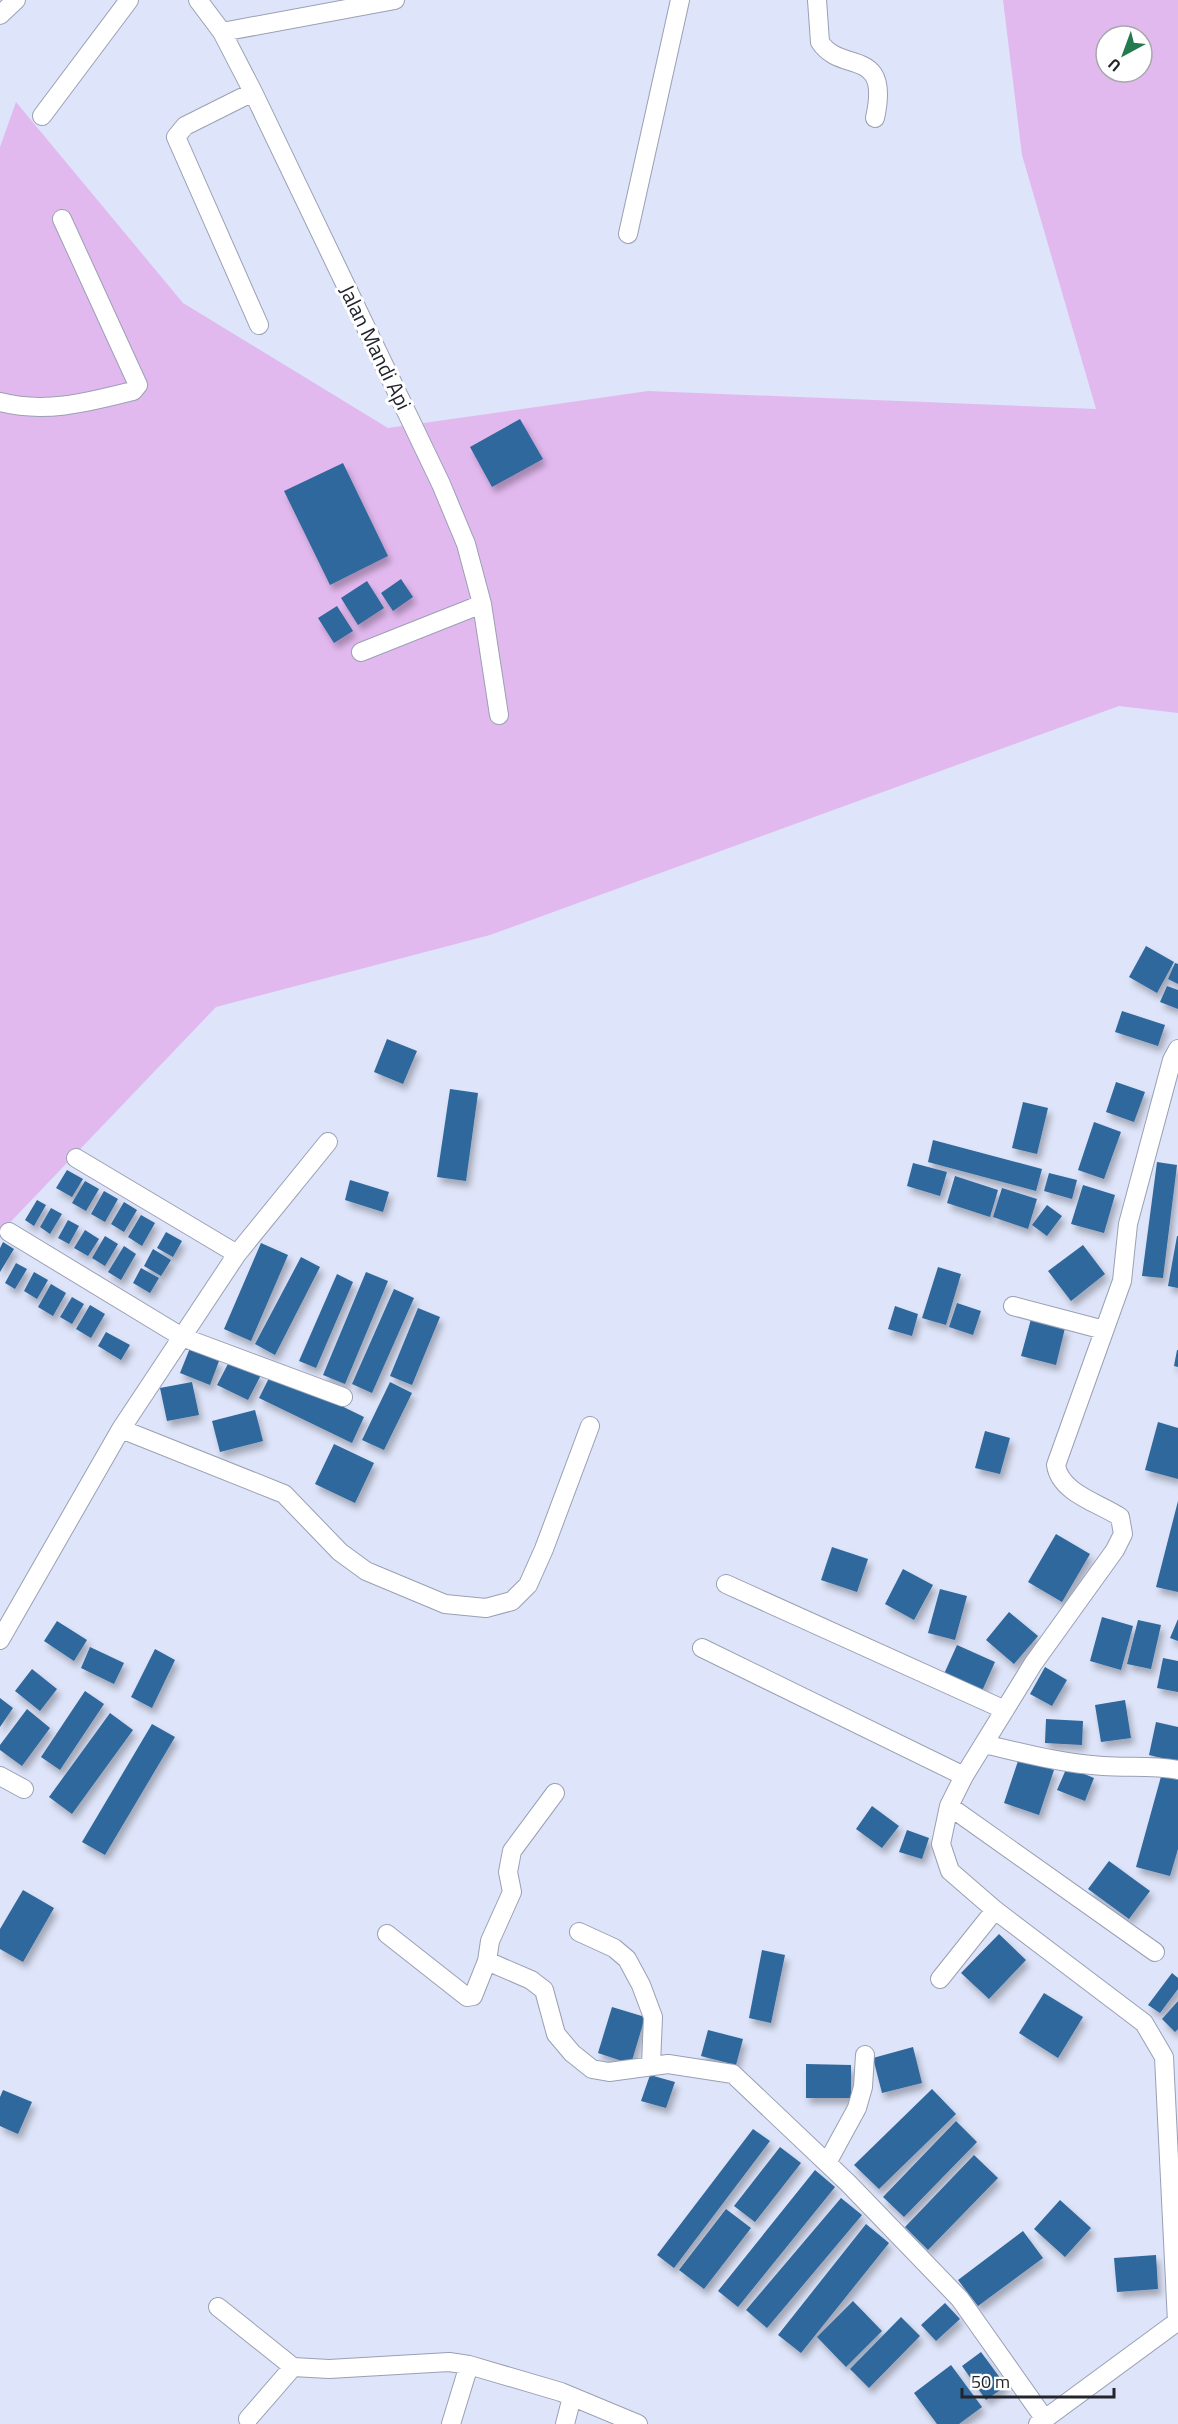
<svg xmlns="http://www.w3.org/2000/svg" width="1178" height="2424" viewBox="0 0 1178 2424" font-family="'Titillium Web',sans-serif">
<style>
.green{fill:#e2b9ef;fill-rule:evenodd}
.building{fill:#2e679c;filter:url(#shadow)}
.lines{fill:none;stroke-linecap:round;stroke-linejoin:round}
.minor-casing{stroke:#9aa0b4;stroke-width:20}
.minor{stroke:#fff;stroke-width:18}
.labels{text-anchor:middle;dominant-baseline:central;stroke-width:6;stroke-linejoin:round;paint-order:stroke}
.street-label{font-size:21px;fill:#23252d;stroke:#fff}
</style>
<defs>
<filter id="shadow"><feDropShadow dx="3.5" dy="6" stdDeviation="3" flood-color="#0004"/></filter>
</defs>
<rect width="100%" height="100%" fill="#dee4f9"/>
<!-- green -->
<path class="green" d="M1003,0H1178V713L1119,706L490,935L216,1007L0,1233V147L16,102L183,303L388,428L648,391L1096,409L1022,155ZM1106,36H1142V72H1106Z"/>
<!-- building -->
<path class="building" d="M520,419L543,459L492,487L470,447Z
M343,463L388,556L330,585L284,491Z
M401,579L413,597L393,611L381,593Z
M367,581L384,608L358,625L341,598Z
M337,606L353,631L334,643L318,618Z
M1146,946L1174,962L1157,993L1129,977Z
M1175,963L1178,964V984L1168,979Z
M1167,986L1178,990V1009L1160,1002Z
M1122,1011L1165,1025L1158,1046L1115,1032Z
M387,1039L417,1051L403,1084L374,1072Z
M1116,1082L1145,1092L1134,1122L1106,1112Z
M450,1089L478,1093L466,1181L437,1177Z
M1023,1102L1048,1108L1037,1154L1012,1148Z
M1094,1122L1121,1132L1104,1179L1078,1170Z
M933,1140L1042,1169L1036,1191L928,1162Z
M1157,1162L1177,1165L1163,1278L1142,1276Z
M913,1163L947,1172L940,1196L907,1186Z
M67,1170L83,1179L72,1197L56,1188Z
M1049,1173L1077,1180L1072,1199L1044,1191Z
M955,1176L998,1190L990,1217L947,1203Z
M350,1180L389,1192L383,1212L345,1200Z
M85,1181L99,1189L86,1211L72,1203Z
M1083,1185L1115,1195L1104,1233L1071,1224Z
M1002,1188L1037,1199L1028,1229L993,1217Z
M104,1191L118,1199L105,1222L91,1214Z
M37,1200L46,1205L34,1226L25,1220Z
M124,1202L137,1210L124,1232L111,1224Z
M1047,1205L1062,1216L1047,1236L1032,1225Z
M51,1208L62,1214L50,1234L40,1227Z
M141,1215L155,1223L142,1246L128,1237Z
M68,1220L79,1226L69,1244L58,1238Z
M85,1230L99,1239L88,1256L74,1248Z
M166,1232L182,1241L173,1257L157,1248Z
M105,1236L118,1244L105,1266L92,1258Z
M1177,1236H1178V1288L1168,1286Z
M3,1242L14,1249L0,1272V1248Z
M261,1243L288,1255L251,1341L224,1329Z
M1083,1245L1105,1274L1071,1301L1048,1271Z
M124,1246L136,1254L121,1280L108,1272Z
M153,1249L171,1260L161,1276L144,1266Z
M301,1257L320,1267L275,1355L255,1344Z
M16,1263L27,1269L15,1289L5,1283Z
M938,1267L961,1274L946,1325L922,1318Z
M141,1268L159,1278L150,1293L133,1283Z
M34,1272L48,1280L37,1299L24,1291Z
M366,1272L388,1281L345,1384L323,1375Z
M337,1274L353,1282L316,1368L299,1361Z
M51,1284L66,1293L53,1316L38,1307Z
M394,1289L414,1298L372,1393L352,1384Z
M72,1297L84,1304L72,1324L60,1317Z
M957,1303L981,1311L973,1335L949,1327Z
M90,1305L105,1314L91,1338L76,1329Z
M895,1306L918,1314L912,1336L888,1329Z
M418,1308L440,1317L412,1385L390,1376Z
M1031,1319L1065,1328L1056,1365L1021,1356Z
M106,1332L130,1345L121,1360L98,1346Z
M190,1348L219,1361L210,1385L180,1373Z
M1177,1350H1178V1367L1174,1366Z
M230,1360L261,1375L248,1400L217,1385Z
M272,1372L364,1417L352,1443L259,1398Z
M192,1382L199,1415L167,1421L160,1388Z
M390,1382L412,1393L384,1450L362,1440Z
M255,1410L263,1441L220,1452L212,1421Z
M1158,1422L1178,1428V1479L1145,1470Z
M985,1431L1010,1438L1000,1474L975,1468Z
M334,1444L374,1463L355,1503L315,1484Z
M1178,1501V1592L1156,1587Z
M1056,1534L1090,1554L1062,1602L1028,1582Z
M832,1547L868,1559L857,1592L821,1580Z
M903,1569L933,1585L914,1620L885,1604Z
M940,1589L967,1596L955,1640L928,1633Z
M1009,1612L1038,1636L1014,1664L986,1640Z
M1102,1617L1133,1626L1121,1670L1090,1661Z
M1178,1619V1641L1170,1638Z
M1138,1620L1161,1625L1151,1669L1127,1664Z
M57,1621L87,1640L74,1661L44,1641Z
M957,1645L995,1662L982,1691L944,1674Z
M90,1647L124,1663L114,1684L81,1668Z
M155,1649L175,1660L152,1708L131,1697Z
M1163,1658L1178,1661V1692L1157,1688Z
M1045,1667L1067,1680L1052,1706L1030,1694Z
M32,1669L57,1689L40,1711L15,1691Z
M85,1691L104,1704L60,1770L41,1757Z
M0,1698L13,1708L0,1727Z
M1125,1700L1131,1738L1101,1742L1095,1705Z
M27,1709L50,1728L22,1766L0,1750V1745Z
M110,1713L133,1730L72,1814L49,1797Z
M1046,1719L1083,1721L1082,1745L1045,1743Z
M1156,1722L1178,1727V1762L1149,1755Z
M152,1724L175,1737L105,1855L82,1842Z
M1019,1758L1054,1770L1039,1815L1004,1803Z
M1067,1767L1094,1778L1085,1801L1057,1790Z
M1162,1773L1178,1777V1849L1170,1876L1136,1867Z
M872,1806L899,1826L882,1848L856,1829Z
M907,1830L929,1838L922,1859L899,1852Z
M1109,1861L1150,1891L1129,1919L1088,1889Z
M23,1890L54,1908L23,1962L0,1949V1929Z
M999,1934L1026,1960L989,1999L961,1973Z
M762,1950L785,1955L771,2023L749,2018Z
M1172,1973L1178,1978V1989L1160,2013L1148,2005Z
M1044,1993L1083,2017L1058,2058L1019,2033Z
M1178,2001V2029L1175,2032L1162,2019Z
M612,2007L645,2017L631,2064L598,2053Z
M708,2030L743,2039L736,2065L701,2056Z
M913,2047L922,2083L882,2093L873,2058Z
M806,2064L851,2065V2098H806Z
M650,2075L675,2082L666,2108L641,2101Z
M932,2089L956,2114L879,2189L854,2165Z
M3,2090L32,2102L18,2134L0,2126V2097Z
M956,2121L977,2142L904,2217L883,2197Z
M753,2129L770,2141L674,2268L657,2255Z
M780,2147L801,2163L755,2222L734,2206Z
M974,2155L998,2178L928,2250L905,2227Z
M815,2170L835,2187L738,2307L718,2291Z
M841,2198L862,2215L767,2328L746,2310Z
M1060,2200L1091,2228L1065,2257L1034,2229Z
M726,2209L751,2228L704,2289L679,2270Z
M866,2224L889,2243L801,2353L778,2335Z
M1023,2231L1043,2258L978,2306L958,2280Z
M1156,2255L1158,2289L1117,2292L1114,2258Z
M853,2301L882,2331L846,2367L817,2337Z
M945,2303L960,2319L936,2341L921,2325Z
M901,2317L920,2336L869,2388L850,2369Z
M981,2352L1006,2386L986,2400L962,2366Z
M951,2365L982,2407L959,2424H937L914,2393Z"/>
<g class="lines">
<!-- minor casing -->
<g class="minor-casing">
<path id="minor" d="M198,0L222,32L253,92L441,484L466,544L482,604L499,715
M817,0L820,42C841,75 891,45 875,118
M0,15L16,0
M222,32L395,0
M253,92L185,126L176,137L259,325
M42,116L129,0
M628,234L680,0
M0,402C45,414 89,402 133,391L138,385L62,219
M361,652L482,604
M76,1158L237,1254
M9,1232L182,1337L343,1397
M1013,1306L1104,1330
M121,1429L284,1494L340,1552L366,1571L445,1604L486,1608L512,1601L528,1585L544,1549L590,1426
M726,1584L1005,1710
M0,1640L121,1429L237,1254L328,1142
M702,1648L964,1776
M984,1744C1023,1753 1064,1764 1103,1766C1128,1768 1153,1765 1178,1770
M0,1776L24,1789
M949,1806L1155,1952
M579,1932L614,1948L627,1959L641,1985L653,2017L651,2065
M387,1934L467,1997L473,1996L487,1961L531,1980L544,1990L556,2034L572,2053L592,2069L609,2072L668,2064L733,2074L848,2183L960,2299L1044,2418
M487,1961L490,1941L512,1892L508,1872L512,1851L555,1793
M940,1979L995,1910
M827,2163L857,2108L863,2087L865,2055
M218,2307L293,2367L329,2369L449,2362L469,2365L561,2392L638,2424
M1177,2322L1164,2057L1144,2023L995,1910L950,1871L941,1844L949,1806L964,1776L1033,1664L1115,1550L1123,1534L1120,1517C1099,1503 1060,1493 1056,1465L1122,1281L1128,1224L1172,1060L1178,1049
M248,2419L293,2367
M451,2424L469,2365
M565,2424L572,2397
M1038,2424L1178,2321"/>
</g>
<!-- minor -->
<use href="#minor" class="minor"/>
</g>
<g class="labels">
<!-- street labels -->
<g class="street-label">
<text transform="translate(376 347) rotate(64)">Jalan Mandi Api</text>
</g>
</g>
<!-- north arrow -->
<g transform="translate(1124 54) rotate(221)"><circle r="28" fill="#ffffff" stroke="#a7a8ab" stroke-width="1.5"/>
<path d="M0-4.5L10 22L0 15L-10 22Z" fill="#227a4e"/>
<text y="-9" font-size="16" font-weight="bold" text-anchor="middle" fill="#23252d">U</text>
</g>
<!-- scale -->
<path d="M962 2388v9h152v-9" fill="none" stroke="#23252d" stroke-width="3"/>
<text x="971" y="2388" font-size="18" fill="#23252d" stroke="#ffffff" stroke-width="4.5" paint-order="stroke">50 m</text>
</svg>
